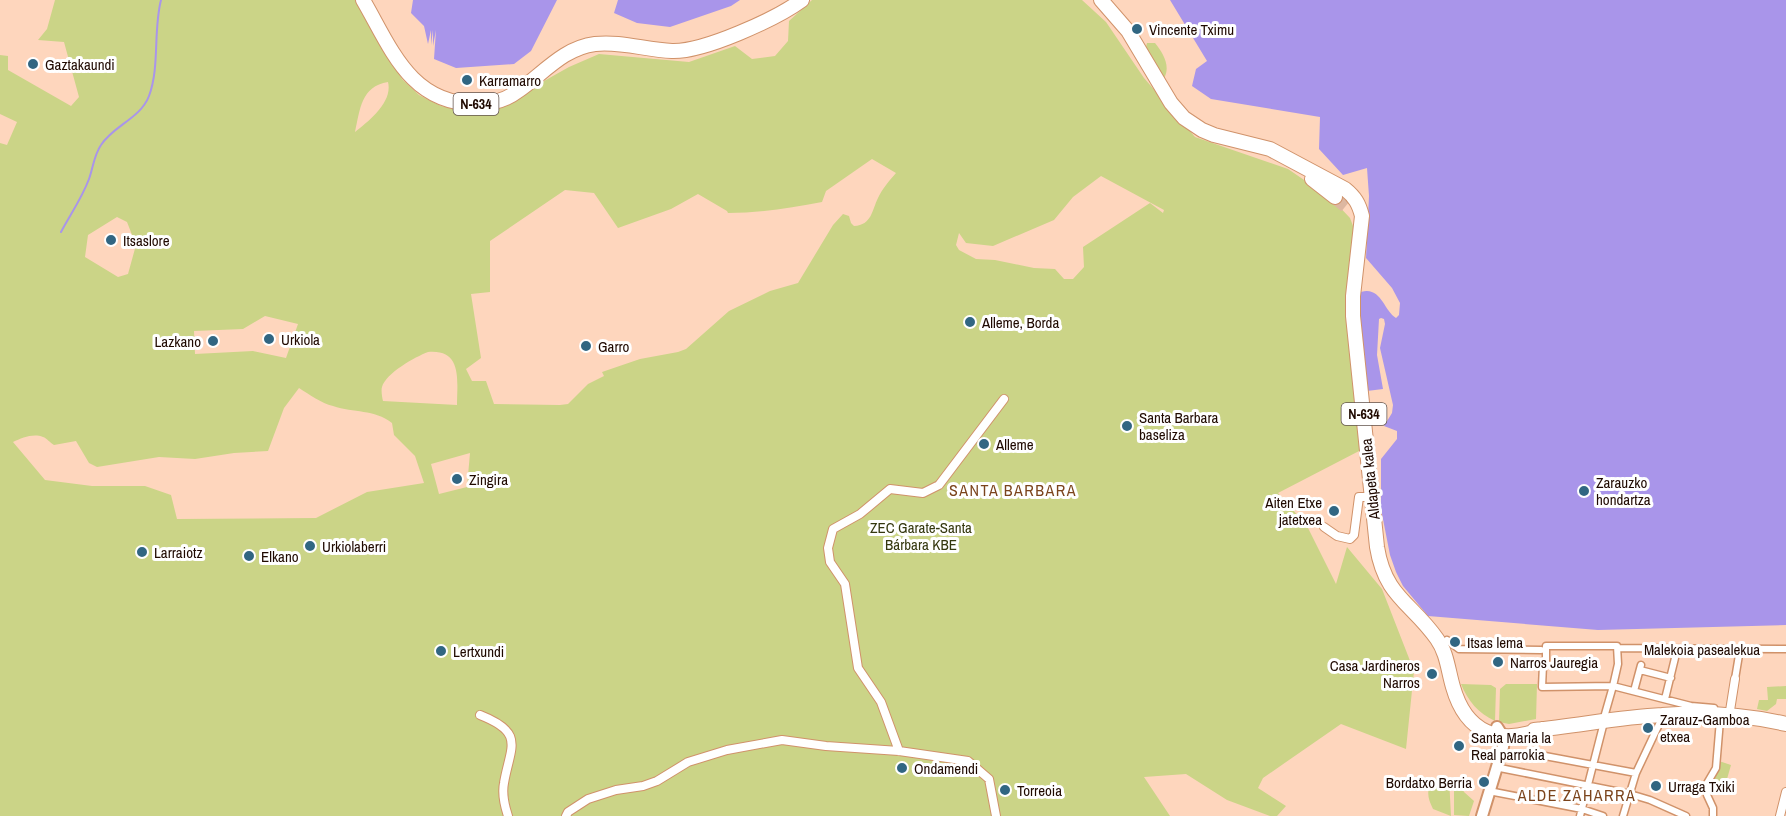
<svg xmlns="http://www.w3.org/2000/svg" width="1786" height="816" viewBox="0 0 1786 816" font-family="'Archivo Narrow',sans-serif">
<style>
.green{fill:#cbd487;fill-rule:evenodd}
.water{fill:#a995ea}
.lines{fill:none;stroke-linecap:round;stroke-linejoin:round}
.stream{stroke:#a995ea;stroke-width:2}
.trunk-tunnel{stroke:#ddb7a1;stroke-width:14;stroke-dasharray:14 7;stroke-linecap:butt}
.pedestrian-casing{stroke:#d0926a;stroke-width:9}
.minor-casing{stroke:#d0926a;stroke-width:10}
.secondary-casing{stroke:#d0926a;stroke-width:14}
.trunk-casing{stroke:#d0926a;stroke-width:16}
.pedestrian{stroke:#fff;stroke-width:6}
.minor{stroke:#fff;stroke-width:8}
.secondary{stroke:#fff;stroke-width:10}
.trunk{stroke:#fff;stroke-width:14}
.poi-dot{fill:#316682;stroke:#fff;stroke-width:2}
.labels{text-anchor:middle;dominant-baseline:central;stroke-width:6;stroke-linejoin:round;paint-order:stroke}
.shield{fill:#fff;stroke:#62534c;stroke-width:1.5}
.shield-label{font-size:14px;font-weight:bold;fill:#1f0900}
.poi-label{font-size:15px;fill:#1f0900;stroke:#fff;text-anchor:start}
.street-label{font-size:15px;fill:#1f0900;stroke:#fff}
.park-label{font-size:15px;fill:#35380f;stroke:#fff}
.neighbourhood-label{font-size:16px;letter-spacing:1.5px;fill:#7b441c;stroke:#fff}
</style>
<rect width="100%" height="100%" fill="#fed6bd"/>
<!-- green -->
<path class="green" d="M55,0H355L402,79L419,95L441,106L463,111H480L494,109L569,67L599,54L689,62L735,46L752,59L775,56L788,41L789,21L812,0H1082L1106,22L1144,78L1195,137L1288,169L1332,199L1350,218L1356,234L1345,306L1361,450L1278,493L1307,526L1336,584L1347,547L1382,589L1414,671L1406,749L1341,724L1263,778L1258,788L1286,806L1277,816H1270L1227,800L1186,774L1144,777L1170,816H0V143L7,145L17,122L0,114V55L8,56V70L71,106L79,97L64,42L38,40L47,29ZM388,82C393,102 369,121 355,132C360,110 361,86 388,82ZM872,159L896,173C890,180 882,189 878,198C872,210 872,225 854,226L851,223L849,216L843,214L833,225L798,283L770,291L729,311L686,349L678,352L640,359L602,372L604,376L588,384L568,404L560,405L494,404L486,381H472L466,369L481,358L471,294L490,292V241L565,190L594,193L618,228L671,209L698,194L727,211L728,213C760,213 791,208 822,202L826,191ZM1101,176L1164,210L1163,213L1150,203L1083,247L1084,267L1073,279H1064L1055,269L1034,268L995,260L976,259L959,250L956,245L959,233L966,243L993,246L1054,220L1073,197ZM117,217L127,222L136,245L128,274L118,277L85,257L88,235ZM265,316L298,324L286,358L253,351L195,354L194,331L243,329ZM428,352C463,349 457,381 457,405L383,401C382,397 381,390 382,387C386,373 415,357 428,352ZM299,388C310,395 321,403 333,406C354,413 374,409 392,423L394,435L415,456L424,483L367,492L316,518L177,519L171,495L145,486H92L45,480L13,442C22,438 33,433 43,437C47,438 50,443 54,445L76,441L89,463L97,467L159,457L195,459L234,453L268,451L284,408ZM470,453L467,487L439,494L431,464Z
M1147,43H1155C1163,53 1171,66 1164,78L1146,47Z
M1461,684L1491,685L1496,688L1495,721C1478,713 1468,701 1461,684Z
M1506,684H1537L1536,719L1509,724L1499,722L1500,689Z
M1786,686V699H1777L1776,704L1767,711L1757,709L1759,700H1768L1767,687Z
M1719,761L1731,765L1725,786L1712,781Z
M1449,778L1451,816L1433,809C1427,796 1426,791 1434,779Z
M1454,780L1459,782L1464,792L1474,801L1469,816L1454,815Z"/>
<!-- water -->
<path class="water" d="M413,0H557L531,51L514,64L456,68L434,59L436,30L433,46V30L431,45V30L428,44L424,26L411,13Z
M618,0H740L731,6L670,27L637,23L614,13Z
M1170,0H1786V625L1598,630L1428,616L1403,586L1396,572L1390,555L1381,509V459L1397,439V431L1384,426L1392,413L1393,405L1380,348L1385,324L1384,319L1381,318L1379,319L1377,355L1383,389L1367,391L1359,314L1361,292C1381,286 1384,311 1396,318L1399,315L1400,303L1392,288L1366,258L1369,196L1367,168L1343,175L1319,149L1320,117L1211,99L1192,86L1196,69L1207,61Z"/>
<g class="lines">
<!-- stream -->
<path class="stream" d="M61,232C70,215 82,198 89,179C93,168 94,155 101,145C114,125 140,119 149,96C160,66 153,31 161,0"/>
<!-- trunk-tunnel -->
<path class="trunk-tunnel" d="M1335,197L1351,210"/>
<!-- pedestrian casing -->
<g class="pedestrian-casing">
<path id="pedestrian" d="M1447,640L1459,649L1541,650
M1546,646H1617L1618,664L1613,686L1542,687L1543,665L1546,664Z
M1617,648L1786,649
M1640,670L1671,678
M1735,679L1740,649
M1634,691L1641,665
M1665,699L1675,658V649
M1605,714L1613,686L1691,706L1714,708
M1545,756L1636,773
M1500,768L1630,794L1650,800L1686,816
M1494,792L1582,809L1603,816
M1580,816L1603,726
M1623,816L1636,773L1662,718
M1713,816V808L1707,795L1706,785L1716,768L1720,720"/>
</g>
<!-- minor casing -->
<g class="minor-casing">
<path id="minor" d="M1324,527L1337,536L1350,539L1354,535L1359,497H1372
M480,715C526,733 510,747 504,783C502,793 505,807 508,816
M1729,717L1735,679
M899,751L881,702L858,668L845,584L830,562L828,548L833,529L860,514L890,489L923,493L939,485L1004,399
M566,816L568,812L588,799L616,790L643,786L657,781L688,762L727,750L782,740L826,746L899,751L968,761L989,779L996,816
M1780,816L1786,792"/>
</g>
<!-- secondary casing -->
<g class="secondary-casing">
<path id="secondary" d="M1482,816L1503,747L1504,738L1497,727"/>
</g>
<!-- trunk casing -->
<g class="trunk-casing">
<path id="trunk" d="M363,0C391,48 410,104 476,104C492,104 505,101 518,91C543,74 563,48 595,44C621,41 646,50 672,51C704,52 776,19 802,0
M1101,0L1128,31L1171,103L1184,118L1202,130L1214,135L1270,149L1345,189C1355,197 1359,204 1362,216L1353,296V316L1377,547C1385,597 1412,603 1437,639C1447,653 1448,670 1453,687C1466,733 1499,746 1542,729
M1312,179L1335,197
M1534,730C1577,726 1619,717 1662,715C1702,712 1747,715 1786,724"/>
</g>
<!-- pedestrian -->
<use href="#pedestrian" class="pedestrian"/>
<!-- minor -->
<use href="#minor" class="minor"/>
<!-- secondary -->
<use href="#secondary" class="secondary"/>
<!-- trunk -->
<use href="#trunk" class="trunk"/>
</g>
<!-- markers -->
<g class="poi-dot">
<circle cx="1137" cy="29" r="6"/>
<circle cx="33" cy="64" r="6"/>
<circle cx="467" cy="80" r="6"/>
<circle cx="111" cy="240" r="6"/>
<circle cx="970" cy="322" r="6"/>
<circle cx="269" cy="339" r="6"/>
<circle cx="213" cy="341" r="6"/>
<circle cx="586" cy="346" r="6"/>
<circle cx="1127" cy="426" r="6"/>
<circle cx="984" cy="444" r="6"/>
<circle cx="457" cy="479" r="6"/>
<circle cx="1584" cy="491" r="6"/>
<circle cx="1334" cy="511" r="6"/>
<circle cx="310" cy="546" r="6"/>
<circle cx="142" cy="552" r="6"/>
<circle cx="249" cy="556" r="6"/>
<circle cx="1455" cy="642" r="6"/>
<circle cx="441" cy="651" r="6"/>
<circle cx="1498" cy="662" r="6"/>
<circle cx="1432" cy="674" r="6"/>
<circle cx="1648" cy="728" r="6"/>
<circle cx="1459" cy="746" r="6"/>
<circle cx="902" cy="768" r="6"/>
<circle cx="1484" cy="782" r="6"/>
<circle cx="1656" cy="786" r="6"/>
<circle cx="1005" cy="790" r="6"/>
</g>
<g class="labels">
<!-- shield labels -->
<g class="shield">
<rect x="453.5" y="93" width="45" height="22" rx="4.5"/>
<rect x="1341.5" y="403" width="45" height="22" rx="4.5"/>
</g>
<g class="shield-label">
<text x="476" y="104">N-634</text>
<text x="1364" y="414">N-634</text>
</g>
<!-- poi labels -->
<g class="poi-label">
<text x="1149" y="29">Vincente Tximu</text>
<text x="45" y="64">Gaztakaundi</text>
<text x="479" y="80">Karramarro</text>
<text x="123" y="240">Itsaslore</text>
<text x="982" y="322">Alleme, Borda</text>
<text x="281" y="339">Urkiola</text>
<text x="201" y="341" text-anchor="end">Lazkano</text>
<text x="598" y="346">Garro</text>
<text x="1139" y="417">Santa Barbara<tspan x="1139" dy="17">baseliza</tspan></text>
<text x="996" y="444">Alleme</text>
<text x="469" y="479">Zingira</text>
<text x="1596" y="482">Zarauzko<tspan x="1596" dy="17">hondartza</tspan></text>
<text x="1322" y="502" text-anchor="end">Aiten Etxe<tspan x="1322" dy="17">jatetxea</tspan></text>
<text x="322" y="546">Urkiolaberri</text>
<text x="154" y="552">Larraiotz</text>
<text x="261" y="556">Elkano</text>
<text x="1467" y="642">Itsas lema</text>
<text x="453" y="651">Lertxundi</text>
<text x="1510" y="662">Narros Jauregia</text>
<text x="1420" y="665" text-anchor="end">Casa Jardineros<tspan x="1420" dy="17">Narros</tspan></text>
<text x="1660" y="719">Zarauz-Gamboa<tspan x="1660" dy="17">etxea</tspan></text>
<text x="1471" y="737">Santa Maria la<tspan x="1471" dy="17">Real parrokia</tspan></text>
<text x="914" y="768">Ondamendi</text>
<text x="1472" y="782" text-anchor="end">Bordatxo Berria</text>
<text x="1668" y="786">Urraga Txiki</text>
<text x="1017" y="790">Torreoia</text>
</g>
<!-- street labels -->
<g class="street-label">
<text transform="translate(1370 479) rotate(-96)">Aldapeta kalea</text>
<text x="1702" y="649">Malekoia pasealekua</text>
</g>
<!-- park labels -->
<g class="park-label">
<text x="921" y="527">ZEC Garate-Santa<tspan x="921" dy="17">Bárbara KBE</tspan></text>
</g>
<!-- neighbourhood labels -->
<g class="neighbourhood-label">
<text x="1013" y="490">SANTA BARBARA</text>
<text x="1577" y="795">ALDE ZAHARRA</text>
</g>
</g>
</svg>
